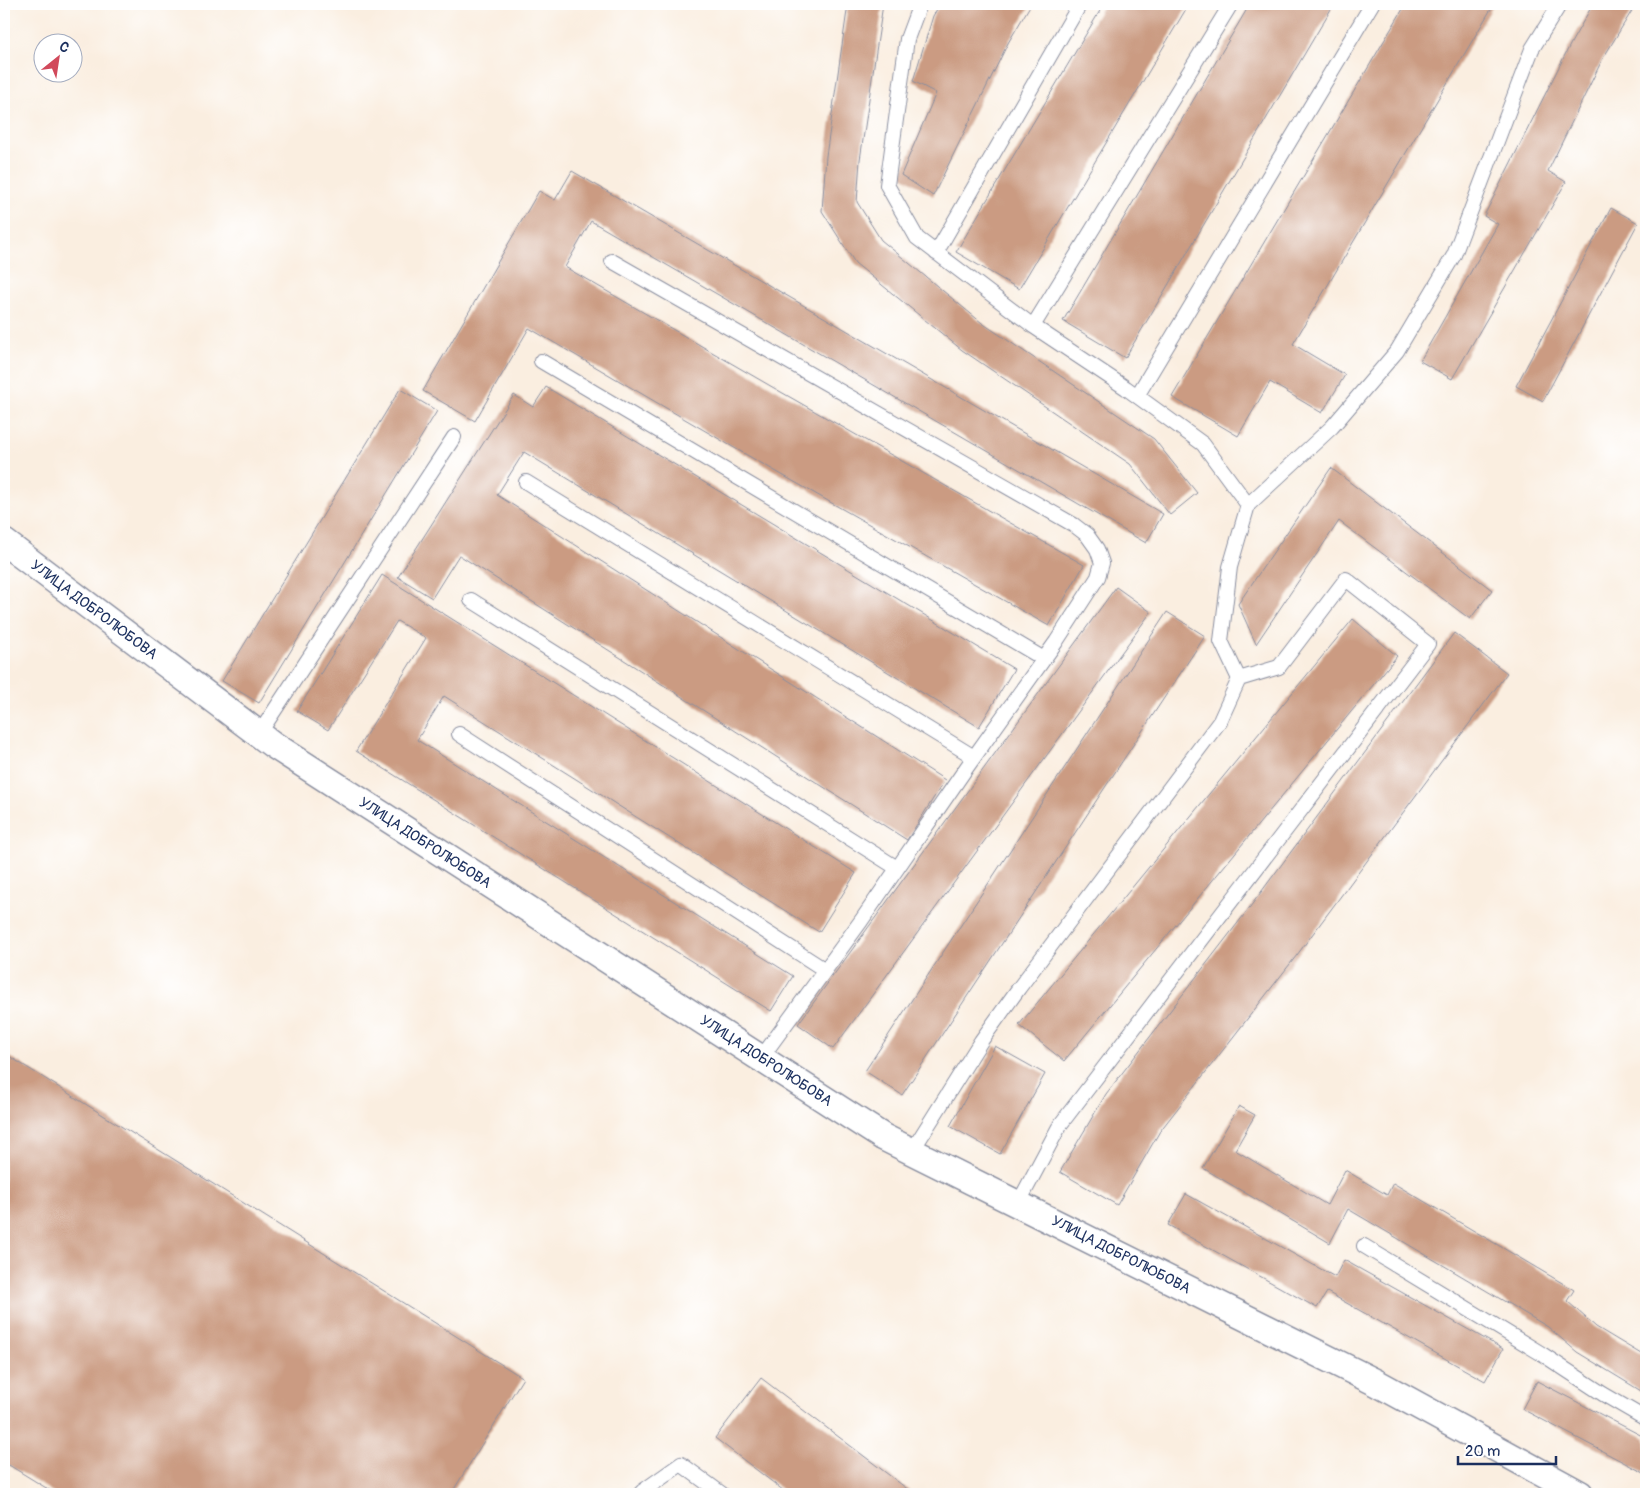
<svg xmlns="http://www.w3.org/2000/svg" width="1650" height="1498" viewBox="0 0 1650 1498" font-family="Pangolin,sans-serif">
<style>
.building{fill:#cb9b82}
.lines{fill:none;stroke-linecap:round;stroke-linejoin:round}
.lane-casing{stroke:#8a8e9f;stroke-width:16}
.street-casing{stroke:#8a8e9f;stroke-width:29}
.lane{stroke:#fff;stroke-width:14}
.street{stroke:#fff;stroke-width:26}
.labels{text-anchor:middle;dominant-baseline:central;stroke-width:4.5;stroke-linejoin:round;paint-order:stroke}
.street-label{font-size:15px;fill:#1b2f5e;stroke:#fff}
</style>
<rect width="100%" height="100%" fill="#fff"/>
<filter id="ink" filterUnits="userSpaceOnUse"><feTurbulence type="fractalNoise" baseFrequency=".02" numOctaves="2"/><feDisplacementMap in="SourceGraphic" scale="10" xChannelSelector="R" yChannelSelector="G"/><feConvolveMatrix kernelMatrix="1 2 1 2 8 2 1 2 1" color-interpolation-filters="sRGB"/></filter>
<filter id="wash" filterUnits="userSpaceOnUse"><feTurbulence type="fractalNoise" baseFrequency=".0096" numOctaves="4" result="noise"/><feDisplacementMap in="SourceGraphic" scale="20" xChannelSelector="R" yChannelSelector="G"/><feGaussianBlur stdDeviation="1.12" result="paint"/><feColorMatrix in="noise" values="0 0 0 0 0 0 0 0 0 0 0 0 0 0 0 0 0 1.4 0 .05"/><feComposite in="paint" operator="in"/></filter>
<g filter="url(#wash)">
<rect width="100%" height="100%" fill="#faeee0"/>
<g id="blocks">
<!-- building -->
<path class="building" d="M848,4H883L860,160L857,202L881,240L982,323L1154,439L1197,493L1170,515L1130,464L962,350L855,263L822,211L826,156Z
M940,4H1031L1008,43L933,196L901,175L936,93L913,81L933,16Z
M1104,4H1189L1019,289L956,252Z
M1250,4H1334L1125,358L1063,321Z
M1406,4H1494L1293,344L1345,375L1322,413L1270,382L1238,436L1172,397Z
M1593,4H1636L1602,60L1548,171L1566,182L1452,379L1420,361L1498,224L1484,216L1571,43Z
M572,171L1163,514L1146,543L591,221L565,267L774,388L1084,565L1049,626L738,450L529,328L475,421L423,391L539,191L555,200Z
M1611,208L1638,223L1543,401L1516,386Z
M546,387L1014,669L979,727L524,452L497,495L945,780L907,840L459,555L432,598L398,577L514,395L533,407Z
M400,389L437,411L259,703L222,681Z
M1331,468L1492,590L1470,619L1339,521L1256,644L1238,604Z
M382,575L856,873L819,932L444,696L417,740L793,976L771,1011L356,751L426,638L397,621L328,730L297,711Z
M1116,587L1151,612L833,1049L798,1024Z
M1167,612L1205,636L902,1095L865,1071Z
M1353,619L1397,656L1064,1061L1019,1025Z
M1454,633L1507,673L1297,955L1160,1131L1117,1205L1060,1172L1106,1094L1244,915Z
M995,1046L1045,1074L1000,1154L950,1126Z
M4,1053L523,1378L451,1494H56L4,1462Z
M1239,1106L1255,1115L1235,1150L1327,1205L1345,1170L1387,1195L1393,1183L1574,1290L1567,1301L1596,1327L1646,1357V1394L1577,1352L1548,1327L1348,1209L1330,1243L1203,1168Z
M1186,1194L1335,1277L1344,1260L1503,1349L1485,1381L1327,1292L1317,1308L1168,1225Z
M761,1378L914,1494H788L715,1438Z
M1537,1381L1646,1438V1474L1522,1409Z"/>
</g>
</g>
<g filter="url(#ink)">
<use href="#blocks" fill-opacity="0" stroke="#8a8e9f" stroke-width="1"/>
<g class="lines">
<!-- lane casing -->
<g class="lane-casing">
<path id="lane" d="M936,253L1080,4
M612,261L1074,525L1087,535L1097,549L1102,563L1098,577L1056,642L967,767L861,921L761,1058
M1033,326L1231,4
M541,361L1044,659
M1137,396L1372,4
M526,482L974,757
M1248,505L1332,427L1397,351L1454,255L1532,49L1560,4
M471,600L897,868
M259,734L454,437
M459,734L825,970
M912,1151L981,1041L1019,988L1220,721L1239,679L1221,641L1230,567L1248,505L1203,444L1126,388L1033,326L917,238L887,185L907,39L920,4
M1018,1204L1060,1125L1428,644L1346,579L1279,667L1239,679
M1364,1246L1542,1354L1603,1394L1646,1419
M640,1494L643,1491L681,1464L722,1494"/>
</g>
<!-- street casing -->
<g class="street-casing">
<path id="street" d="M4,542L272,744L883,1137L1377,1383L1580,1494"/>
</g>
<!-- lane -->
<use href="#lane" class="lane"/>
<!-- street -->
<use href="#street" class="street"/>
</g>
</g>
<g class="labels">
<!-- street labels -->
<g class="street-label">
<text transform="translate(94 610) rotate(37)">УЛИЦА ДОБРОЛЮБОВА</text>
<text transform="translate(425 843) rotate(33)">УЛИЦА ДОБРОЛЮБОВА</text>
<text transform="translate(766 1061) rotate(33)">УЛИЦА ДОБРОЛЮБОВА</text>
<text transform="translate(1121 1255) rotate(27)">УЛИЦА ДОБРОЛЮБОВА</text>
</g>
</g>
<!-- margin -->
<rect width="1650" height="1498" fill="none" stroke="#fff" stroke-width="20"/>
<!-- north arrow -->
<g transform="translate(58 58) rotate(30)"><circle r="24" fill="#ffffff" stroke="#a4acbf"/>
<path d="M0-4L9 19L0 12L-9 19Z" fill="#d1495b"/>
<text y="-8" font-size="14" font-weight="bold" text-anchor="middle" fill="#1b2f5e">С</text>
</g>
<!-- scale -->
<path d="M1458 1456v8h98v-8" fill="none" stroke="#1b2f5e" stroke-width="2.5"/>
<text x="1465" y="1456" font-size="15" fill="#1b2f5e" stroke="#ffffff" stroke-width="4" paint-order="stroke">20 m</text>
</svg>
